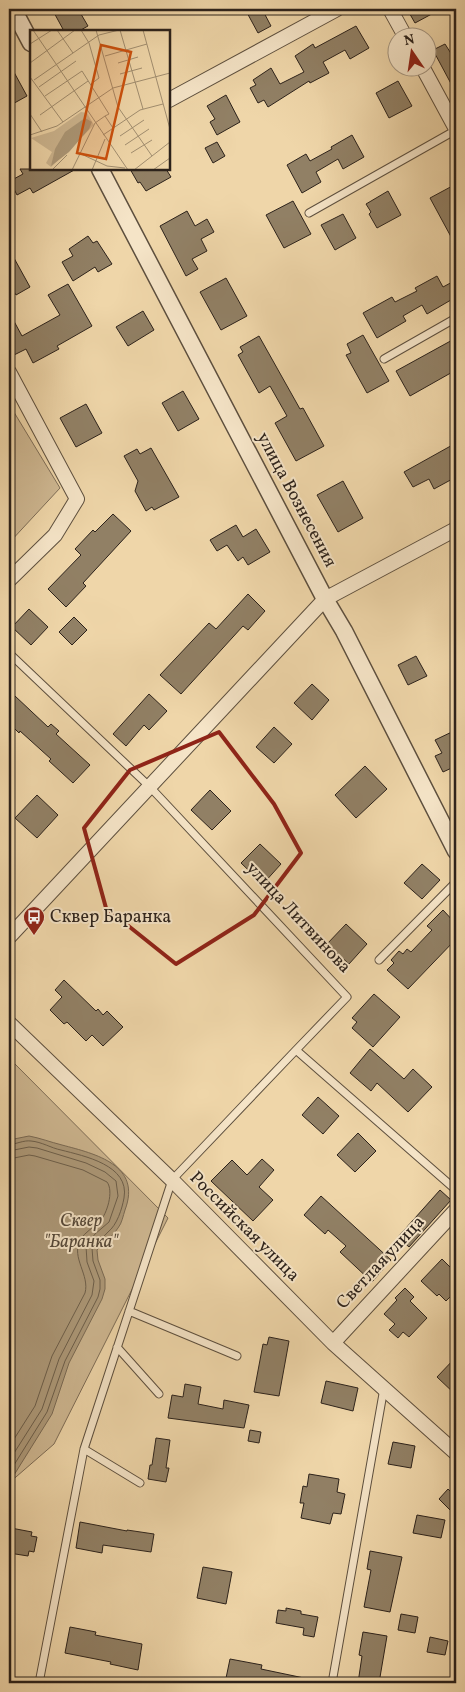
<svg xmlns="http://www.w3.org/2000/svg" width="465" height="1692" viewBox="0 0 465 1692" font-family="Vollkorn,serif">
<style>
.green{fill:#ceb791;stroke:#7d6c56}
.water{fill:#ad9979;stroke:#796953}
.lines{fill:none;stroke-linecap:round;stroke-linejoin:round}
.shore{stroke:#6c5e4a;stroke-width:1}
.building{fill:#918065;stroke:#2c221b}
.service-casing{stroke:#5d4f3e;stroke-width:9}
.minor-casing{stroke:#5d4f3e;stroke-width:16}
.tertiary-casing{stroke:#5d4f3e;stroke-width:19}
.service{stroke:#f5e4c7;stroke-width:7}
.minor{stroke:#f5e4c7;stroke-width:14}
.tertiary{stroke:#f5e4c7;stroke-width:16}
.marked{fill:none;stroke:#8f2418;stroke-width:4;stroke-linejoin:round}
.labels{text-anchor:middle;dominant-baseline:central;stroke-width:4;stroke-linejoin:round;paint-order:stroke}
.street-label{font-size:18px;fill:#2c221b;stroke:#f5e4c7}
.poi-label{font-size:18px;fill:#2c221b;stroke:#f5e4c7;text-anchor:start}
.park-label{font-size:18px;font-style:italic;fill:#544738;stroke:#f5e4c7}
.inset-road{fill:none;stroke:#a18e70;stroke-width:1}
.view{fill:#cc510e;fill-opacity:0.15;stroke:#cc510e;stroke-width:2.5}
.inset-edge{fill:none;stroke:#2c221b;stroke-width:2.5}
</style>
<rect width="100%" height="100%" fill="#efd6a9"/>
<filter id="stains"><feTurbulence type="fractalNoise" baseFrequency=".004" numOctaves="4"/><feColorMatrix values="0 0 0 0 .2 0 0 0 0 .09 0 0 0 0 .02 0 0 0 .5 -.17"/></filter>
<radialGradient id="worn" r=".72"><stop offset=".6" stop-color="#630" stop-opacity="0"/><stop offset="1" stop-color="#630" stop-opacity=".3"/></radialGradient>
<!-- green -->
<path class="green" d="M9,404L60,488L9,543Z
M15,1064L168,1218L54,1444L9,1483V1071Z"/>
<!-- water -->
<path class="water" d="M29,1136C40,1138 50,1142 62,1145C96,1154 142,1165 125,1210C123,1216 122,1223 118,1228C113,1237 103,1242 97,1250L98,1260L105,1279V1289L102,1299L69,1363L52,1414L9,1483V1140Z"/>
<g class="lines">
<!-- shore -->
<path class="shore" d="M9,1145C16,1144 24,1140 31,1141C42,1142 51,1148 61,1150C84,1156 130,1165 124,1198C122,1209 117,1225 108,1232C103,1238 97,1241 92,1248L93,1261L100,1280V1289L98,1297L65,1361L47,1412L9,1473
M9,1151L29,1147L37,1148L86,1163L105,1172L116,1181L118,1196L109,1222L95,1234L86,1246L87,1262L94,1281L92,1295L59,1359L42,1409L9,1461
M9,1159L29,1155L35,1156L83,1170L107,1182C114,1191 107,1214 100,1221C93,1228 85,1232 80,1240C71,1258 90,1275 85,1293L52,1356L35,1406L9,1447"/>
</g>
<!-- building -->
<path class="building" d="M52,9H78L88,26L79,31H64Z
M245,9H262L271,26L258,33Z
M407,9H441L415,23Z
M356,26L369,48L350,59L345,50L323,62L329,73L310,83L309,81L268,107L264,100L258,103L250,88L256,85L253,80L271,68L280,84L304,72L295,56L313,44L315,48Z
M445,44L452,55L456,53V93L433,50Z
M9,63L27,96L9,106Z
M398,81L412,106L389,118L376,93Z
M226,95L240,122L217,135L210,122L215,119L207,106Z
M352,135L364,157L343,169L338,159L316,172L321,182L302,193L287,165L306,154L310,161L332,149L331,147Z
M217,142L225,156L213,163L205,148Z
M20,169H76L33,193L30,188L17,195L10,181L23,174Z
M130,169H166L171,177L146,191L140,182L138,183Z
M456,184V246L430,198Z
M388,191L401,215L377,228L369,214L371,212L366,204Z
M293,201L311,234L284,248L266,215Z
M187,211L195,226L207,219L214,232L201,239L207,251L192,259L198,269L186,276L160,226Z
M343,214L356,238L335,250L321,225Z
M88,236L93,243L97,241L112,264L98,272L95,267L73,281L62,262L73,256L69,249Z
M9,249L30,287L16,295L9,283Z
M437,276L443,287L456,280V297L427,314L422,305L403,316L406,321L377,338L363,313L392,297L395,302L417,291L415,288Z
M226,278L247,316L221,330L200,292Z
M68,284L92,326L57,346L59,349L33,363L26,349L14,355L9,346V312L22,336L60,315L48,295Z
M143,311L154,330L128,346L116,327Z
M363,335L389,381L367,393L346,355L351,353L347,344Z
M259,336L300,409L303,408L324,446L296,461L275,423L287,416L270,386L259,393L238,355L243,352L240,347Z
M456,338V370L410,396L396,371Z
M183,391L199,419L178,431L162,403Z
M86,404L102,433L76,447L60,418Z
M456,443V477L434,489L429,479L413,487L404,472Z
M151,448L179,497L154,510L152,507L146,511L135,491L138,481L124,456L137,449L140,454Z
M343,481L363,518L338,532L317,495Z
M113,514L131,531L83,583L86,586L66,607L48,589L81,555L75,549L93,530L95,532Z
M236,525L243,537L256,529L270,552L248,565L243,557L238,561L227,545L217,551L210,540Z
M248,594L265,611L248,630L243,626L181,694L160,675L209,623L216,629Z
M29,609L48,627L31,645L12,627Z
M74,617L87,630L72,645L59,632Z
M416,656L427,676L408,685L398,665Z
M312,684L329,700L312,720L294,703Z
M149,694L167,711L149,730L144,725L126,746L113,734Z
M15,696L48,727L51,724L59,731L56,734L90,765L73,783L49,761L51,759L20,731L19,733L9,723V703Z
M274,727L292,744L274,763L256,747Z
M456,730V766L443,772L435,756L442,753L435,740Z
M365,766L387,789L356,818L335,795Z
M210,790L231,811L212,830L191,810Z
M37,795L58,815L37,838L15,818Z
M260,844L281,864L263,884L241,863Z
M422,864L440,880L422,899L404,883Z
M443,910L456,924V939L408,989L387,970L394,963L391,960L399,951L403,954L407,949L411,952L432,930L427,926Z
M346,924L367,944L349,964L327,944Z
M64,980L96,1011L98,1009L103,1015L107,1011L123,1027L103,1046L92,1035L86,1041L67,1022L64,1024L50,1010L62,997L55,990Z
M374,994L400,1017L373,1047L352,1028L357,1022L352,1018Z
M370,1049L404,1079L413,1069L432,1087L408,1112L377,1083L371,1091L350,1073Z
M318,1097L339,1116L323,1134L302,1115Z
M358,1133L376,1151L355,1172L337,1155Z
M262,1159L274,1170L259,1187L273,1200L253,1221L211,1181L232,1160L247,1175Z
M440,1190L451,1200L409,1247L398,1237Z
M321,1196L391,1260L372,1282L340,1252L346,1246L328,1230L325,1234L304,1215Z
M442,1259L456,1273V1291L446,1301L439,1294L437,1296L421,1281Z
M405,1288L414,1297L410,1301L427,1318L409,1337L403,1332L398,1338L389,1330L395,1324L384,1314L397,1300L395,1298Z
M269,1337L289,1341L279,1396L254,1392L263,1344L267,1345Z
M456,1357V1395L437,1377Z
M326,1381L358,1388L353,1411L321,1403Z
M185,1384L201,1387L198,1404L223,1409L224,1400L249,1405L244,1428L168,1418L172,1395L183,1397Z
M250,1430L261,1432L259,1443L248,1441Z
M156,1438L170,1440L166,1468H169L166,1482L148,1479L150,1465H152Z
M393,1442L415,1446L411,1468L388,1464Z
M309,1474L339,1479L337,1492L345,1494L341,1514L333,1513L330,1524L301,1518L304,1503H300L303,1486L307,1487Z
M448,1489L456,1497V1516L439,1499Z
M417,1515L445,1520L441,1538L413,1533Z
M80,1522L127,1531V1530L154,1534L151,1552L103,1545L102,1553L76,1548Z
M11,1528L32,1532L31,1536L37,1537L34,1552L29,1551L28,1556L9,1553Z
M370,1551L402,1557L390,1612L364,1607L371,1570L367,1569Z
M203,1567L232,1572L226,1604L197,1598Z
M286,1608L301,1611V1614L318,1617L314,1637L303,1635L304,1628L276,1623L278,1610L286,1611Z
M401,1614L418,1617L415,1633L398,1630Z
M70,1627L96,1632L95,1635L142,1644L138,1670L110,1664L111,1662L65,1653Z
M363,1632L387,1636L379,1683H358L362,1656L359,1655Z
M430,1637L448,1641L445,1655L427,1652Z
M230,1659L262,1665L261,1669L304,1678L303,1683H225Z"/>
<g class="lines">
<!-- service casing -->
<g class="service-casing">
<path id="service" d="M309,213L456,130
M384,359L456,318
M9,653L150,787L347,997L296,1050L456,1190
M379,960L456,882
M129,1311L237,1356
M117,1347L159,1394
M84,1449L140,1483
M39,1683L84,1449L172,1180L296,1050
M332,1683L384,1388"/>
</g>
<!-- minor casing -->
<g class="minor-casing">
<path id="minor" d="M390,9L406,38
M423,68L456,129
M169,100L337,9
M9,372L77,499L55,535L9,580
M9,937L325,599L456,529
M9,1023L172,1180L333,1343L456,1453
M333,1343L456,1210"/>
</g>
<!-- tertiary casing -->
<g class="tertiary-casing">
<path id="tertiary" d="M13,9L31,43
M100,169L325,599L344,631L456,851"/>
</g>
<!-- service -->
<use href="#service" class="service"/>
<!-- minor -->
<use href="#minor" class="minor"/>
<!-- tertiary -->
<use href="#tertiary" class="tertiary"/>
</g>
<!-- marked area -->
<path class="marked" d="M219,732L274,804L301,853L254,915L176,964L106,908L84,828L130,770Z"/>
<!-- icons -->
<defs>
<g id="bus-pin" transform="scale(1.125)"><path d="M0 17L-7.5 6A9.5 9.5 0 1 1 7.5 6Z" fill="#8f2418" stroke="#f5e4c7"/><path d="M-5-6H5V4H4V6H2V4H-2V6H-4V4H-5ZM-3.5-4V0h7V-4ZM-3.5 1.2v1.5H-2V1.2ZM2 1.2v1.5H3.5V1.2Z" fill="#fff"/></g>
</defs>
<g fill-rule="evenodd">
<use href="#bus-pin" x="34" y="917"/>
</g>
<g class="labels">
<!-- street labels -->
<g class="street-label">
<text transform="translate(296 500) rotate(62)">улица Вознесения</text>
<text transform="translate(298 918) rotate(47)">улица Литвинова</text>
<text transform="translate(244 1227) rotate(45)">Российская улица</text>
<text transform="translate(381 1263) rotate(-47)">Светлая улица</text>
</g>
<!-- poi labels -->
<g class="poi-label">
<text x="50" y="917">Сквер Баранка</text>
</g>
<!-- park labels -->
<g class="park-label">
<text x="81" y="1221">Сквер<tspan x="81" dy="21">"Баранка"</tspan></text>
</g>
</g>
<!-- overview -->
<g transform="translate(30 30)">
<rect width="140" height="140" fill="#efd6a9"/>
<path d="M51,82L57,83L64,95L21,137L16,133L22,122L1,108L24,101Z" fill="#ceb791"/>
<path d="M55,88L62,92L59,99L39,122L21,136L25,119L35,102Z" fill="#ad9979"/>
<path class="inset-road" d="M3,0L98,140M27,0L43,23M51,0L59,13L69,48L61,54M66,0L88,77L122,126M90,0L113,79M113,0L140,99M0,14L22,0M75,26L117,14M0,33L45,0M88,33L108,27M90,44L112,38M0,47L33,92M4,50L69,5L89,0M9,57L46,31M15,66L52,41L79,84L75,86L83,98M0,84L12,102M10,85L58,51M0,105L27,96L83,58L140,43M73,105L110,80L133,74M90,106L114,90M95,115L119,99M49,123L77,136L95,138M101,123L122,110M22,140L37,125M42,140L65,93L75,86M62,140L75,109M104,140L140,112M123,140L140,128"/>
<path class="view" d="M71,15L101,22L76,129L47,123Z"/>
<rect width="140" height="140" class="inset-edge"/>
</g>
<!-- margin -->
<rect width="465" height="1692" fill="none" stroke="#efd6a9" stroke-width="30"/>
<rect x="10" y="10" width="445" height="1672" fill="none" stroke="#2c221b" stroke-width="2.5"/>
<rect x="15" y="15" width="435" height="1662" fill="none" stroke="#2c221b"/>
<!-- north arrow -->
<g transform="translate(412 52) rotate(347)"><circle r="24" fill="#f5e4c7" stroke="#a59682"/>
<path d="M0-4L9 19L0 12L-9 19Z" fill="#8f2418"/>
<text y="-8" font-size="14" font-weight="bold" text-anchor="middle" fill="#2c221b">N</text>
</g>
<rect width="100%" height="100%" filter="url(#stains)"/>
<rect width="100%" height="100%" fill="url(#worn)"/>
</svg>
